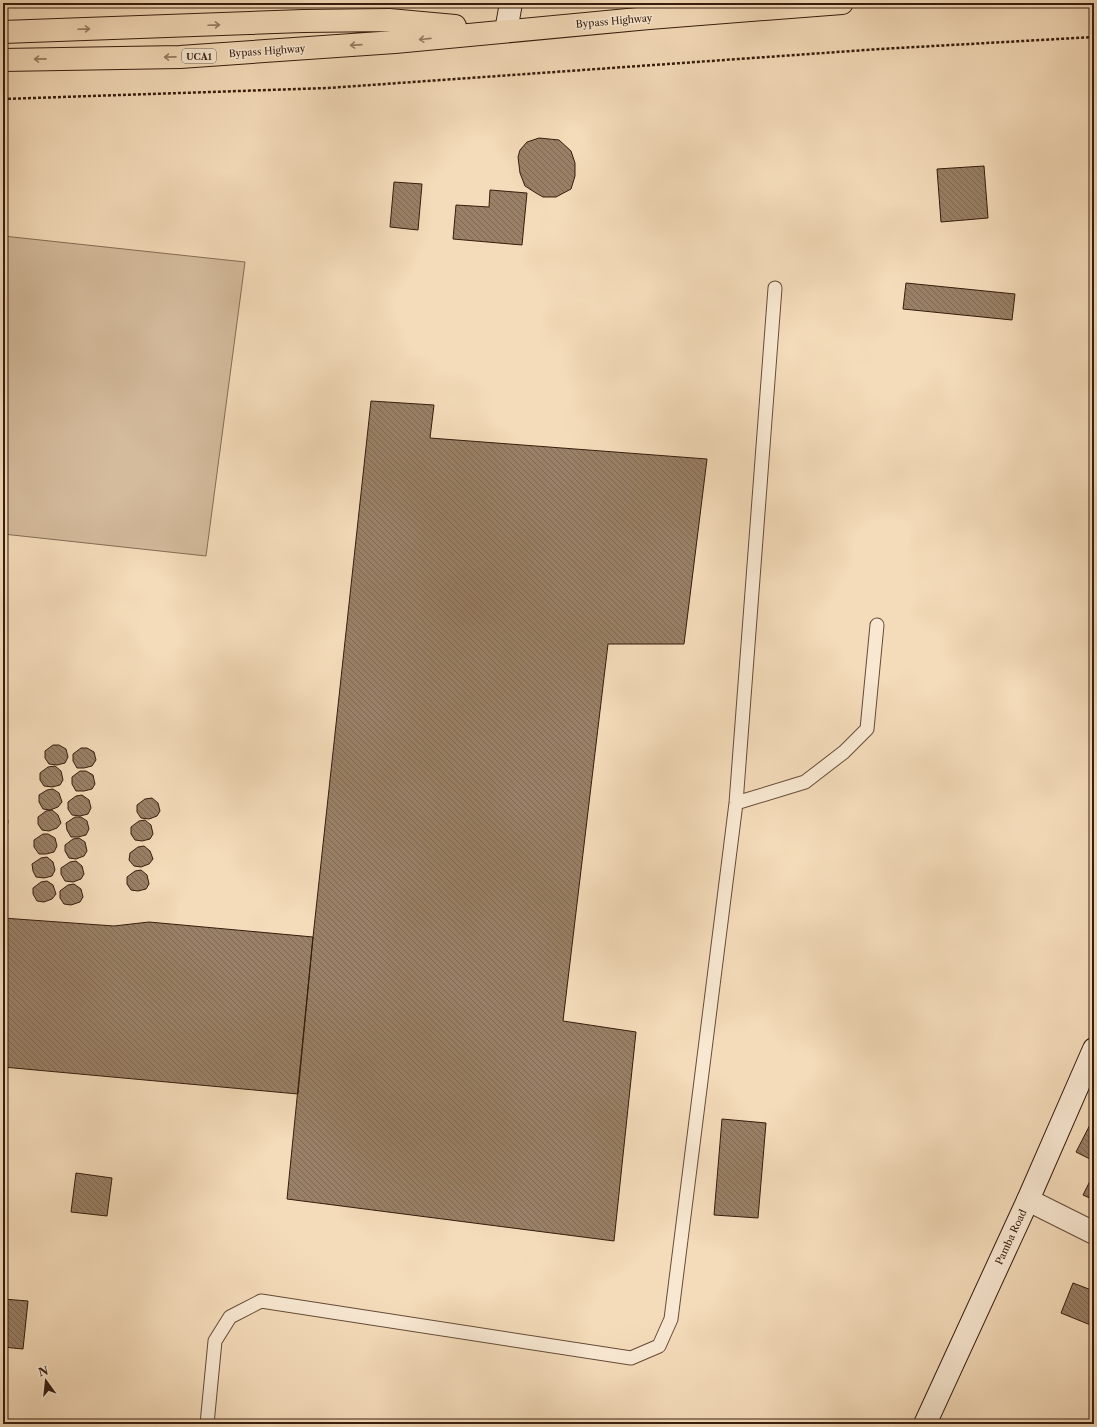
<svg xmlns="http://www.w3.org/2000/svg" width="1097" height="1427" viewBox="0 0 1097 1427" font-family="'Libre Caslon Text',serif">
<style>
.pitch{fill:#d4bb9c;stroke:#856c54}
.building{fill:url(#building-back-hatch);stroke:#361d0d}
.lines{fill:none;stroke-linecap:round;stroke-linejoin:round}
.lane-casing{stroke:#664c38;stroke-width:15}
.street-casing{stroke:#664c38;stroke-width:24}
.secondary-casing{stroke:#361d0d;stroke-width:24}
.primary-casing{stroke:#361d0d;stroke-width:24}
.path{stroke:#361d0d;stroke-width:2.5;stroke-dasharray:3 2;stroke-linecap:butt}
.lane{stroke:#f8e8d2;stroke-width:13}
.street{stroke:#f8e8d2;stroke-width:22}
.secondary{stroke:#f8e8d2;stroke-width:22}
.primary{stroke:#f4dbb9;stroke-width:22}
.oneway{stroke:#957c63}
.labels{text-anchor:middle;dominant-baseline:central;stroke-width:3;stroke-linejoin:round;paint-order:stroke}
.shield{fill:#f8e8d2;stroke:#705a48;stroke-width:1}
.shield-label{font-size:9px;font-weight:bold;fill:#361d0d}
.street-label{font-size:10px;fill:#361d0d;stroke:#f8e8d2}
</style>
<defs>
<pattern id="building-back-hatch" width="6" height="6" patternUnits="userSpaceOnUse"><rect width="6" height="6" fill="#998066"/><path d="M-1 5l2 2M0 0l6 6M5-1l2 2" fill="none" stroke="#7e6852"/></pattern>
</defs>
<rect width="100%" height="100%" fill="#f4dbb9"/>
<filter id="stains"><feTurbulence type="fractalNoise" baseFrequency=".005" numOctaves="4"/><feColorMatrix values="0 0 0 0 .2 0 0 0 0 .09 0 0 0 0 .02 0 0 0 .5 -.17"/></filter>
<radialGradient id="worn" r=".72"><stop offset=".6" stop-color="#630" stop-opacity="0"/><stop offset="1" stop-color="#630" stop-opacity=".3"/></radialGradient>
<!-- pitch -->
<path class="pitch" d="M3,236L245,262L206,556L3,534Z"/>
<!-- building -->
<path class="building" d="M539,138L559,140L571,151L575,163V176L571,189L556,197H543L536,193L525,186L520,173L518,157L520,150L527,142Z
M984,166L988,218L941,222L937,169Z
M394,182L422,184L418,230L390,227Z
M490,190L527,193L522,245L453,239L456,205L489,207Z
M906,283L1015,294L1012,320L903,309Z
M371,401L434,405L430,438L707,459L684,644H608L563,1021L636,1032L614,1241L287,1199L313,937Z
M53,745H59L66,749L68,757L65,763L57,765L49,764L45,758V751Z
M81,748H87L94,752L96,760L92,766L84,768H77L73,761V754Z
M55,766L61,771L63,780L60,785L52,787L44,786L40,780V773L48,767Z
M80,771H86L93,775L95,784L92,789L84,791H76L72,784V777Z
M53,789L59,793L62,802L58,807L50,810L43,809L39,802V795L47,790Z
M82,795L89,800L91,808L88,814L80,816L72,815L68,809V802L76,796Z
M152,798L158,803L160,811L157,816L149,819L141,818L137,812V805L145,799Z
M52,810L58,815L61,823L57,828L49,831L42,830L38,824V817L46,811Z
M75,817H81L87,821L89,829L86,835L78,837H71L67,830L66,823Z
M3,819L8,820L3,877Z
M145,820L151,825L153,834L150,839L142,841L135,840L131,834V827L139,821Z
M43,834H48L55,838L57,846L54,852L46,854H39L34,847V840Z
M79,838L85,842L87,851L84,856L76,859L69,858L65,851V845L73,839Z
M144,846L150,851L153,859L149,864L141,867L134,866L129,860L130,853L138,847Z
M47,857L53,862L55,870L52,876L44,878L36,877L33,871L32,864L41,858Z
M76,861L82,866L84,874L81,879L73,882L65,881L61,874V868L70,862Z
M141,870L147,875L149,884L146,889L138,891L131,890L127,884V877L135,871Z
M47,881L53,885L56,894L52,899L44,902L37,901L33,894V888L41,882Z
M74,884L81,889L83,897L80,902L71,905L64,904L60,898V891L68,885Z
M3,918L114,926L149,922L313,937L298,1094L3,1067Z
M1094,1117V1161L1076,1152Z
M722,1119L766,1123L758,1218L714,1215Z
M76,1173L112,1178L107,1216L71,1212Z
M1094,1173V1200L1083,1195Z
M1073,1283L1094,1291V1323L1093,1326L1061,1313Z
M3,1299L28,1301L23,1349L3,1347Z"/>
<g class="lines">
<!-- lane casing -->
<g class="lane-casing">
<path id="lane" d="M736,803L805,782L844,752L867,729L877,625
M207,1424L215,1341L230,1317L261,1301L631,1358L659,1346L671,1319L736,803L775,288"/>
</g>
<!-- street casing -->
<g class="street-casing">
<path id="street" d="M1028,1200L1094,1233"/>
</g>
<!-- secondary casing -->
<g class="secondary-casing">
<path id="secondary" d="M506,31L511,3
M925,1424L1028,1200L1094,1049"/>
</g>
<!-- primary casing -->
<g class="primary-casing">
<path id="primary" d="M3,32L303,21L389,20L455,26
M3,60L180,57L395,42L649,18L842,3"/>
</g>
<!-- path -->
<path class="path" d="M3,99L328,88L880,49L1094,37"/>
<!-- lane -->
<use href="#lane" class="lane"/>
<!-- street -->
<use href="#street" class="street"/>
<!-- secondary -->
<use href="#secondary" class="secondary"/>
<!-- primary -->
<use href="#primary" class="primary"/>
</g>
<!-- one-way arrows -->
<defs><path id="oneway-shaft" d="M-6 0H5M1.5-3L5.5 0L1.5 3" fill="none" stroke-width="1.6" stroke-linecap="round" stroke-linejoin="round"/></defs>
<g class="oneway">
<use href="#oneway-shaft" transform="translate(214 25) rotate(-2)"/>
<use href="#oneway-shaft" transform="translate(84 29) rotate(-2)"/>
<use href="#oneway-shaft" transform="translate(425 39) rotate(174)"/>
<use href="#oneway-shaft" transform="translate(356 45) rotate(176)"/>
<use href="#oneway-shaft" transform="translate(170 57) rotate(179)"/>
<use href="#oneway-shaft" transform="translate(40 59) rotate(179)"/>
</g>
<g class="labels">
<!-- shield labels -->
<rect class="shield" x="182" y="49" width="34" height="14" rx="3"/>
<g class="shield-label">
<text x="199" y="56">UCA1</text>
</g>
<!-- street labels -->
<g class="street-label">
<text transform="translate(614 21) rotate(-5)">Bypass Highway</text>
<text transform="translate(267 51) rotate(-4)">Bypass Highway</text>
<text transform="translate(1011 1237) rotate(-65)">Pamba Road</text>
</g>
</g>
<!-- margin -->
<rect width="1097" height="1427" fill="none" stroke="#f4dbb9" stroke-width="16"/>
<rect x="4" y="4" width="1089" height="1419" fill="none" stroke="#361d0d" stroke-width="2"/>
<rect x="8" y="8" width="1081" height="1411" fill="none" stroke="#361d0d"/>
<!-- north arrow -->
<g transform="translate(46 1381) rotate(345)" stroke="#f8e8d2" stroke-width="3" paint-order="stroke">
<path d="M0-3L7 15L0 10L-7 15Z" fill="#361d0d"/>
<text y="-6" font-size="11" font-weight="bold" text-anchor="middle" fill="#361d0d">N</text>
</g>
<rect width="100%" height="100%" filter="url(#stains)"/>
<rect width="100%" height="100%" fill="url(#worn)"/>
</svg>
